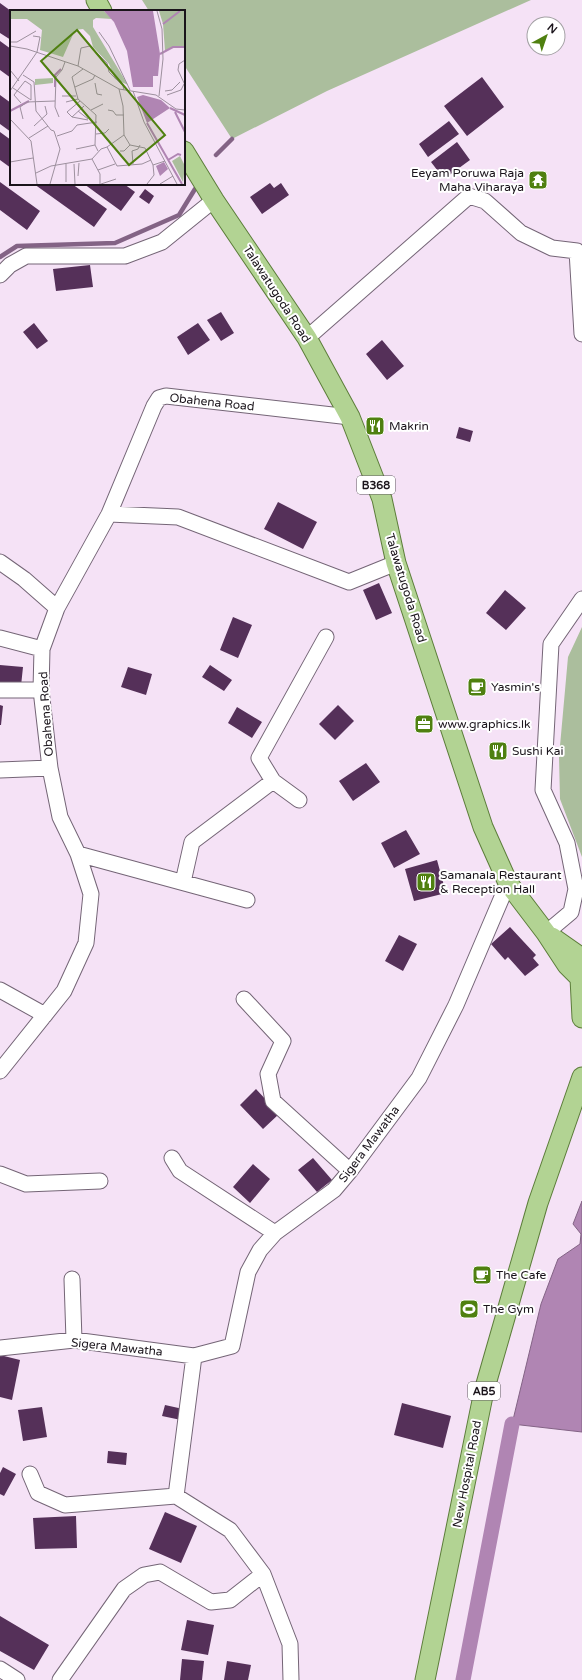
<svg xmlns="http://www.w3.org/2000/svg" width="582" height="1680" viewBox="0 0 582 1680" font-family="'Varela Round',sans-serif">
<style>
.green{fill:#abbe9d}
.water{fill:#b085b3;stroke:#836385}
.lines{fill:none;stroke-linecap:round;stroke-linejoin:round}
.stream{stroke:#836385;stroke-width:4.5}
.canal{stroke:#b085b3;stroke-width:15}
.building{fill:#553059}
.minor-casing{stroke:#746576;stroke-width:17}
.major-casing{stroke:#5c7d3a;stroke-width:21}
.minor{stroke:#fff;stroke-width:15}
.major{stroke:#b2d393;stroke-width:19}
.labels{text-anchor:middle;dominant-baseline:central;stroke-width:4;stroke-linejoin:round;paint-order:stroke}
.shield{fill:#fff;stroke:#5f5a5f;stroke-width:1}
.shield-label{font-size:11px;font-weight:bold;fill:#1a141b}
.poi-label{font-size:12px;fill:#1a141b;stroke:#fff;text-anchor:start}
.street-label{font-size:12px;fill:#1a141b;stroke:#fff}
.inset-river{fill:none;stroke:#b085b3;stroke-width:2}
.inset-road{fill:none;stroke:#9d909e;stroke-width:1}
.view{fill:#4f8010;fill-opacity:0.15;stroke:#4f8010;stroke-width:2}
.inset-edge{fill:none;stroke:#1a141b;stroke-width:2}
</style>
<rect width="100%" height="100%" fill="#f5e2f6"/>
<!-- green -->
<path class="green" d="M142,0H531L327,91L232,139L184,65V11H149Z
M582,627V857L560,799L559,757L568,657Z"/>
<!-- water -->
<path class="water" d="M582,1201V1432L512,1424L541,1304L558,1259L580,1244L581,1234L573,1224Z"/>
<g class="lines">
<!-- stream -->
<path class="stream" d="M216,155L232,139
M0,257L17,246L115,243L179,215L195,189"/>
<!-- canal -->
<path class="canal" d="M463,1680L512,1424"/>
</g>
<!-- building -->
<path class="building" d="M0,3L11,11V40L0,33Z
M0,41L11,49V78L0,70Z
M482,77L504,107L467,136L444,106Z
M0,95L11,103V132L0,124Z
M449,121L459,134L428,157L419,144Z
M0,132L11,140V168L0,160Z
M457,142L470,160L444,179L431,162Z
M0,182L40,211L27,230L0,210Z
M270,183L274,188L281,183L289,195L262,214L250,197Z
M34,184H72L107,209L94,227Z
M84,184H124L135,192L121,211Z
M145,189L154,196L149,204L139,197Z
M90,265L93,287L56,291L53,269Z
M221,312L234,333L221,341L207,320Z
M34,323L48,341L37,349L23,332Z
M198,323L210,340L188,355L177,337Z
M382,340L404,366L387,380L366,354Z
M459,427L473,431L470,442L456,438Z
M278,502L317,522L303,549L264,529Z
M379,583L392,613L376,620L363,590Z
M505,590L526,608L506,630L486,613Z
M233,617L252,625L238,658L220,650Z
M0,665L23,667L21,686L0,684Z
M210,665L232,680L224,691L202,677Z
M128,667L152,674L146,695L121,687Z
M0,705L3,706L1,725H0Z
M338,705L354,721L335,740L319,724Z
M237,707L262,722L252,738L228,723Z
M366,763L380,782L353,801L339,781Z
M406,830L420,854L394,868L381,843Z
M437,860L446,893L414,901L405,869Z
M510,927L536,955L533,958L539,965L525,976L508,957L505,960L491,944Z
M399,935L417,944L403,971L385,961Z
M256,1089L279,1114L263,1129L240,1105Z
M313,1158L332,1180L317,1192L298,1170Z
M253,1164L270,1179L250,1203L233,1187Z
M0,1355L20,1360L12,1400L0,1397Z
M402,1403L451,1416L443,1448L394,1435Z
M165,1405L183,1409L181,1420L162,1416Z
M42,1407L47,1437L23,1441L18,1410Z
M108,1451L127,1453L126,1465L107,1463Z
M3,1467L16,1474L4,1496L0,1494V1473Z
M165,1512L197,1526L181,1563L149,1549Z
M76,1516L77,1548L35,1549L33,1518Z
M0,1616L49,1645L34,1670L0,1651Z
M187,1620L214,1625L208,1655L181,1650Z
M182,1659L204,1661L202,1680H180Z
M227,1661L251,1665L248,1680H224Z"/>
<g class="lines">
<!-- minor casing -->
<g class="minor-casing">
<path id="minor" d="M0,275L10,265L26,256H125L162,242L214,200
M307,338L469,196L485,201L521,233L552,248L577,251L582,334
M109,514L178,517L349,582L396,563
M0,562L24,579L57,608
M0,638L42,649
M0,690H41
M0,770L50,768
M299,800L273,781L259,758L326,637
M78,854L247,900
M183,882L192,842L273,781
M546,933L571,912L576,889L567,843L543,790L551,644L582,599
M0,990L45,1015
M244,999L283,1041L268,1074L273,1101L350,1171
M0,1071L64,991L86,943L91,894L78,854L60,817L50,768L41,690L42,649L57,608L109,514L154,406L159,398L166,396L350,417
M172,1158L180,1171L275,1233
M0,1174L26,1184L100,1181
M72,1279L74,1340
M0,1348L74,1340L194,1356L232,1346L248,1272L260,1250L275,1233L334,1190L350,1171L419,1078L456,1005L508,883
M194,1356L176,1496L230,1530L263,1574L290,1644L291,1680
M30,1474L38,1493L65,1505L176,1496
M0,1669L17,1680
M60,1680L124,1589L144,1575L160,1572L211,1602L230,1600L263,1574"/>
</g>
<!-- major casing -->
<g class="major-casing">
<path id="major" d="M96,0L102,11
M184,151L214,200L307,338L350,417L382,499L396,563L483,827L508,883L546,933L567,965L582,980
M552,937L582,958
M580,978L582,1018
M425,1680L484,1391L538,1203L582,1077"/>
</g>
<!-- minor -->
<use href="#minor" class="minor"/>
<!-- major -->
<use href="#major" class="major"/>
</g>
<!-- icons -->
<defs>
<g id="temple-square" transform="scale(1)"><rect x="-9" y="-9" width="18" height="18" rx="4" fill="#4f8010" stroke="#fff"/><path d="M0-6L5-2H3V0L6.5 2.5H4V6H1.5V3h-3V6H-4V2.5H-6.5L-3 0V-2H-5Z" fill="#fff"/></g>
<g id="restaurant-square" transform="scale(1)"><rect x="-9" y="-9" width="18" height="18" rx="4" fill="#4f8010" stroke="#fff"/><path d="M-5-6h1v4h1v-4h1v4h1v-4h1v5L-1.5 .5V6h-2V.5L-5-1ZM5-6V6H3V1.5H1.5Q1.5-4 5-6Z" fill="#fff"/></g>
<g id="cafe-square" transform="scale(1)"><rect x="-9" y="-9" width="18" height="18" rx="4" fill="#4f8010" stroke="#fff"/><path d="M-5.5-4.5H6V0H3Q3 3.5 0 3.5H-2.5Q-5.5 3.5-5.5 0ZM3-3.2v2h1.7v-2ZM-6 4.5H4V6H-6Z" fill="#fff"/></g>
<g id="office-square" transform="scale(1)"><rect x="-9" y="-9" width="18" height="18" rx="4" fill="#4f8010" stroke="#fff"/><path d="M-6-3h4V-5.5h4V-3h4V5H-6ZM-1-4.5V-3h2v-1.5ZM-6 0V1H6V0Z" fill="#fff"/></g>
<g id="stadium-square" transform="scale(1)"><rect x="-9" y="-9" width="18" height="18" rx="4" fill="#4f8010" stroke="#fff"/><path d="M0-5a6.5 5 0 1 0 0 10a6.5 5 0 1 0 0-10ZM-3.5-1.8h7v3.6h-7Z" fill="#fff"/></g>
</defs>
<g fill-rule="evenodd">
<use href="#temple-square" x="538" y="180"/>
<use href="#restaurant-square" x="375" y="426"/>
<use href="#cafe-square" x="477" y="687"/>
<use href="#office-square" x="424" y="724"/>
<use href="#restaurant-square" x="498" y="751"/>
<use href="#restaurant-square" x="426" y="882"/>
<use href="#cafe-square" x="482" y="1275"/>
<use href="#stadium-square" x="469" y="1309"/>
</g>
<g class="labels">
<!-- shield labels -->
<g class="shield">
<rect x="357" y="476" width="38" height="18" rx="3"/>
<rect x="468" y="1382" width="32" height="18" rx="3"/>
</g>
<g class="shield-label">
<text x="376" y="485">B368</text>
<text x="484" y="1391">AB5</text>
</g>
<!-- poi labels -->
<g class="poi-label">
<text x="524" y="173" text-anchor="end">Eeyam Poruwa Raja<tspan x="524" dy="14">Maha Viharaya</tspan></text>
<text x="389" y="426">Makrin</text>
<text x="491" y="687">Yasmin's</text>
<text x="438" y="724">www.graphics.lk</text>
<text x="512" y="751">Sushi Kai</text>
<text x="440" y="875">Samanala Restaurant<tspan x="440" dy="14">&amp; Reception Hall</tspan></text>
<text x="496" y="1275">The Cafe</text>
<text x="483" y="1309">The Gym</text>
</g>
<!-- street labels -->
<g class="street-label">
<text transform="translate(277 294) rotate(57)">Talawatugoda Road</text>
<text transform="translate(212 402) rotate(6)">Obahena Road</text>
<text transform="translate(406 588) rotate(73)">Talawatugoda Road</text>
<text transform="translate(46 714) rotate(-94)">Obahena Road</text>
<text transform="translate(369 1144) rotate(-53)">Sigera Mawatha</text>
<text transform="translate(117 1347) rotate(6)">Sigera Mawatha</text>
<text transform="translate(467 1474) rotate(-79)">New Hospital Road</text>
</g>
</g>
<!-- overview -->
<g transform="translate(10 10)">
<rect width="175" height="175" fill="#f5e2f6"/>
<path d="M0,1H94L102,9L86,8L83,10V17L118,75L105,69L99,54L83,37L80,26L73,19L65,20L53,47L30,40L32,20L17,9H0ZM149,1H175V37H163L155,41L153,14ZM43,68V73L25,75V69ZM170,146L175,156L173,172L162,151Z" fill="#abbe9d"/>
<path d="M94,1H143L150,44L148,66H143V77H123L117,41L104,12ZM133,85L151,90L160,98L137,113L127,87ZM154,152L158,159L150,166L146,156Z" fill="#b085b3"/>
<path class="inset-river" d="M153,14L170,1M150,44L163,37H175M45,77V65L51,59M160,98L175,105M0,101L19,91M165,102L175,122M137,113L172,174M158,150L168,144L171,145"/>
<path class="inset-road" d="M147,1L152,19L153,49L149,86M89,22L99,36L120,80M23,26L30,27L27,42M0,32H7L26,21M0,36L17,39L68,56L109,79L146,85L166,99L175,100M175,50L169,54L168,60L175,75M68,56L71,38L80,36L97,53L99,62L113,76L114,80M73,59L62,67L68,89L86,105L85,135L88,141M0,60L9,71M13,65L24,72L26,101L41,120L44,121L50,139L40,174M85,73L87,84L92,85M65,77L83,69L85,65M3,78L21,90M109,79L113,96L114,125M0,81L27,42M123,81L134,112L167,174M155,81L162,80L170,72M157,85L171,80L174,74M52,86H66M56,92L68,89M11,93L4,85L15,71L21,75V90M74,96L62,107L78,110M81,100L93,94M98,100L103,101L106,105H114M68,101L78,109M49,107L45,97L46,67L52,60L55,52M62,107L57,102L70,91M0,109L21,131L27,174M13,109L10,97L17,92L45,91M24,116L37,104L35,96M86,124L95,123L99,119M114,125L120,135L135,138L143,155M47,126L62,121L67,115L87,112M19,128L38,116M97,137L107,156L132,154L141,150M66,139L85,135M110,141H114L120,135M82,149L90,164V174M0,152L23,148M56,154V172M64,154L65,174M123,154L122,141L128,139L130,135M88,160L105,154M26,163L41,156L82,149L91,139L97,137L114,125M68,166L69,153M91,174L106,169M137,174L144,165L143,155L155,151M150,174L163,166"/>
<path class="view" d="M67,20L155,125L119,155L31,51Z"/>
<rect width="175" height="175" class="inset-edge"/>
</g>
<!-- north arrow -->
<g transform="translate(546 36) rotate(40)"><circle r="19" fill="#ffffff" stroke="#a3a1a4"/>
<path d="M0-3L7 15L0 10L-7 15Z" fill="#4f8010"/>
<text y="-6" font-size="11" font-weight="bold" text-anchor="middle" fill="#1a141b">N</text>
</g>
</svg>
